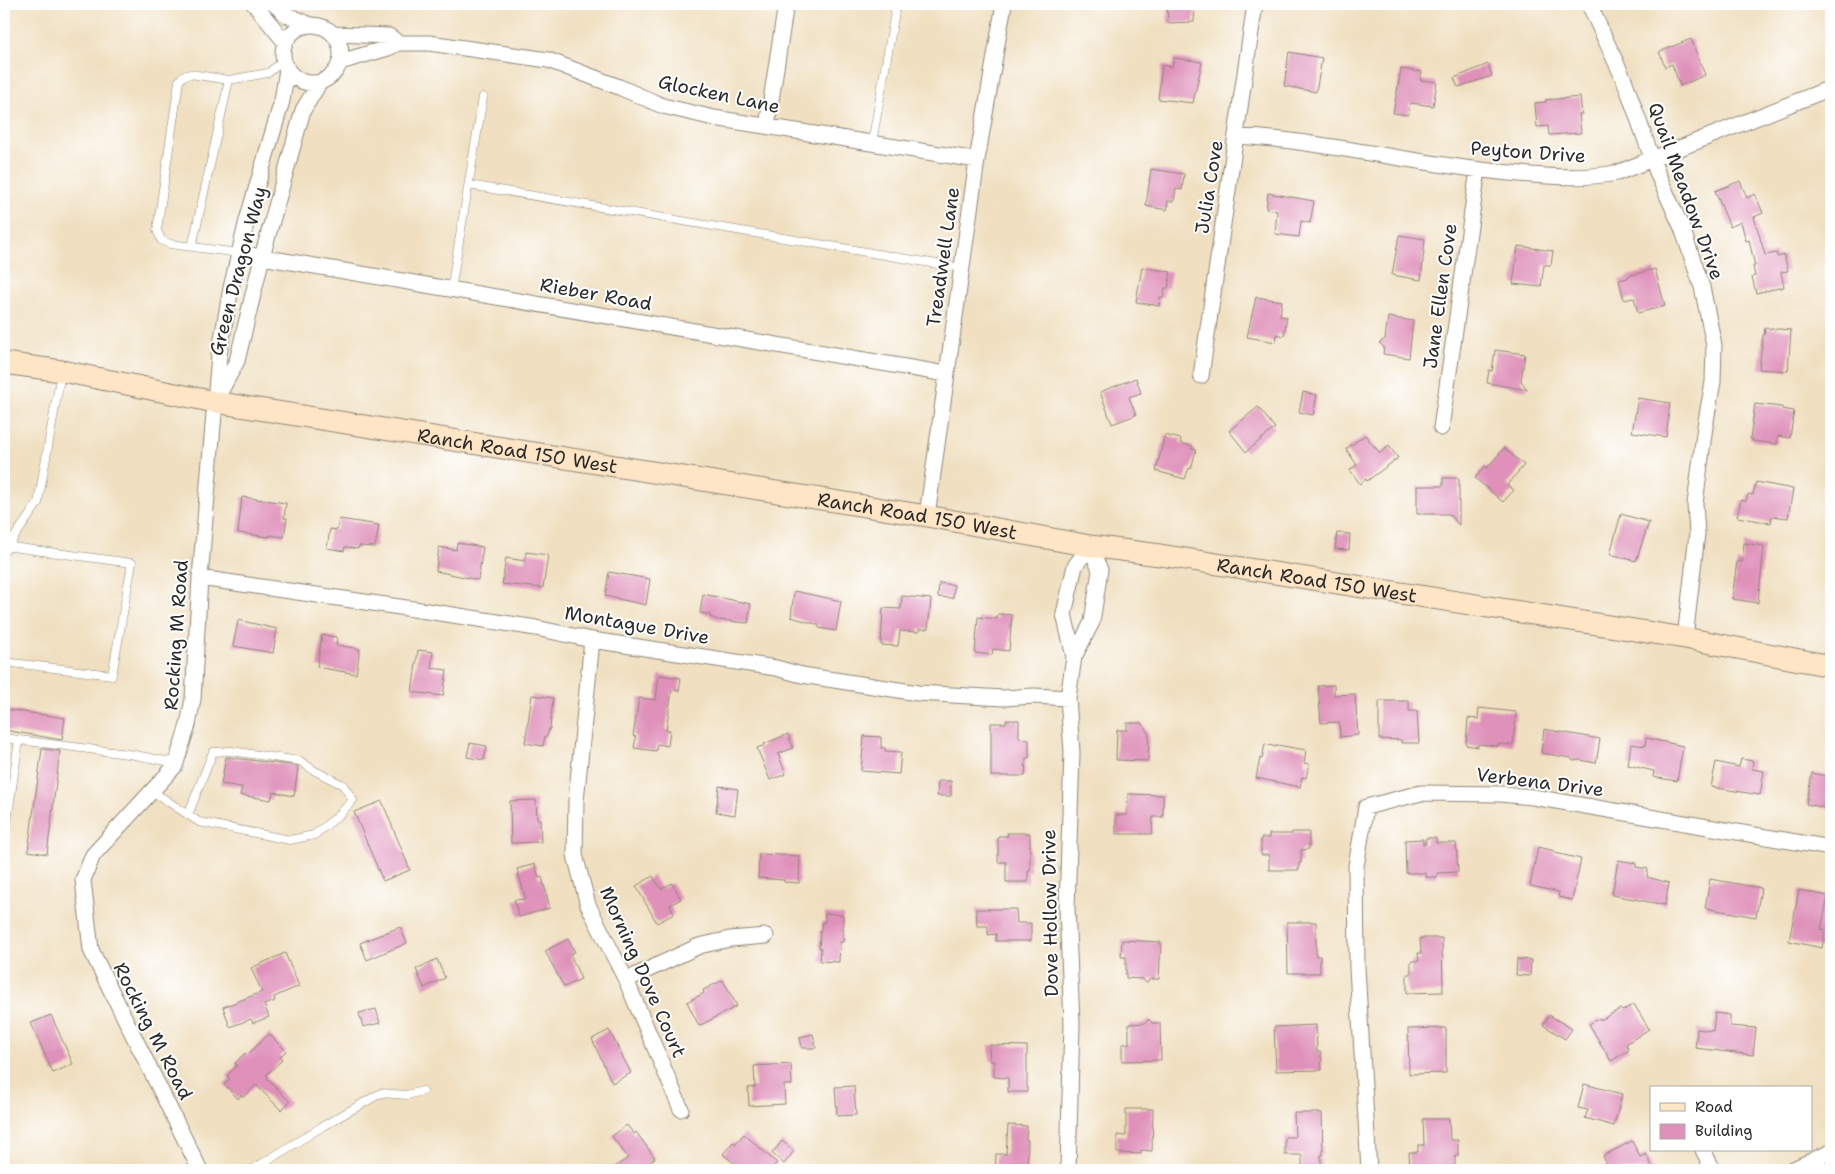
<svg xmlns="http://www.w3.org/2000/svg" width="1835" height="1174" viewBox="0 0 1835 1174" font-family="'Shantell Sans',sans-serif">
<style>
.building{fill:#df91ba}
.lines{fill:none;stroke-linecap:round;stroke-linejoin:round}
.lane-casing{stroke:#8e8676;stroke-width:9}
.street-casing{stroke:#8e8676;stroke-width:17}
.secondary-casing{stroke:#8e8676;stroke-width:23}
.lane{stroke:#fff;stroke-width:8}
.street{stroke:#fff;stroke-width:15}
.secondary{stroke:#fee5c5;stroke-width:21}
.labels{text-anchor:middle;dominant-baseline:central;stroke-width:4;stroke-linejoin:round;paint-order:stroke}
.street-label{font-size:19px;fill:#2b2b2b;stroke:#fff}
</style>
<rect width="100%" height="100%" fill="#fff"/>
<filter id="ink" filterUnits="userSpaceOnUse"><feTurbulence type="fractalNoise" baseFrequency=".02" numOctaves="2"/><feDisplacementMap in="SourceGraphic" scale="10" xChannelSelector="R" yChannelSelector="G"/><feConvolveMatrix kernelMatrix="1 2 1 2 8 2 1 2 1" color-interpolation-filters="sRGB"/></filter>
<filter id="wash" filterUnits="userSpaceOnUse"><feTurbulence type="fractalNoise" baseFrequency=".0096" numOctaves="4" result="noise"/><feDisplacementMap in="SourceGraphic" scale="20" xChannelSelector="R" yChannelSelector="G"/><feGaussianBlur stdDeviation="1.12" result="paint"/><feColorMatrix in="noise" values="0 0 0 0 0 0 0 0 0 0 0 0 0 0 0 0 0 1.4 0 .05"/><feComposite in="paint" operator="in"/></filter>
<g filter="url(#wash)">
<rect width="100%" height="100%" fill="#f0e0c1"/>
<g id="blocks">
<!-- building -->
<path class="building" d="M1167,4H1195L1194,22L1168,23Z
M1691,39L1705,75L1680,86L1672,64L1665,67L1659,52Z
M1289,52L1322,58L1316,92L1284,86Z
M1174,58L1202,62L1193,103L1158,99L1162,65L1172,67Z
M1488,64L1492,76L1458,87L1454,78Z
M1401,69L1422,72L1420,80L1437,82L1433,106L1410,103L1408,115L1393,113Z
M1580,97L1582,114H1579L1581,133L1549,135L1548,126L1537,127L1535,103L1546,102L1545,100Z
M1151,169L1184,174L1182,190L1176,189L1174,201H1168L1167,210L1146,206Z
M1740,181L1747,198L1755,194L1763,213L1754,217L1765,255L1777,253V257L1784,255L1788,271L1781,272L1784,287L1756,293L1752,277L1755,276L1753,266H1755L1749,240L1746,241L1741,222L1730,227L1715,191Z
M1268,193L1314,201L1310,223L1301,221L1299,237L1275,234L1277,211L1266,209Z
M1399,235L1425,239L1421,280L1392,275Z
M1518,246L1553,251L1551,265H1544L1541,287L1513,284Z
M1142,267L1171,272L1168,288H1165L1163,298L1160,297L1159,306L1136,302Z
M1655,269L1665,306L1638,313L1634,298L1624,300L1619,280L1628,278V276Z
M1256,297L1282,301L1280,316L1287,317L1284,336L1277,334L1276,342L1247,337Z
M1388,317L1413,321L1409,358L1383,354L1384,347L1379,343L1385,339Z
M1765,328L1791,330L1788,371L1759,369L1763,335H1764Z
M1495,350L1525,354L1521,381L1528,390L1487,383L1489,370L1492,371Z
M1136,378L1141,393L1129,397L1136,415L1112,424L1100,392Z
M1303,392L1317,395L1313,415L1299,412Z
M1638,398L1670,403L1666,437L1632,432Z
M1755,404L1782,407V409L1794,411L1790,438L1778,436L1777,444L1752,441L1753,439H1750Z
M1258,407L1275,428L1246,452L1229,431Z
M1165,435L1181,439L1180,443L1193,446L1192,449L1196,450L1191,469L1189,468L1185,479L1156,471Z
M1365,435L1380,453L1389,446L1398,458L1367,481L1366,479L1360,484L1350,470L1357,465L1346,449Z
M1504,448L1524,465L1507,485L1514,490L1503,502L1475,478L1485,466L1487,468Z
M1443,478H1459V525L1449,514H1417V486H1443Z
M1756,482L1793,489L1788,518L1772,516L1771,523L1737,517L1741,500L1746,501L1748,494L1753,495Z
M242,497L286,503L284,518H287L284,537L270,535V537L238,533Z
M1621,514L1649,522L1636,561L1610,554Z
M339,519L379,525L375,547L359,546L358,549L345,547L344,551L327,548L330,529L337,530Z
M1337,533L1350,534L1349,550L1335,549Z
M457,543L483,547L478,580L436,571L439,547L456,550Z
M1744,543L1764,546L1758,603L1732,599L1737,561L1742,562Z
M526,552L548,555L543,588L502,584L506,558L525,561Z
M609,572L650,579L646,605L605,596Z
M939,583L954,585L953,598L938,597Z
M794,591L841,601L836,631L819,628V625L791,617Z
M703,594L751,604L748,623L718,620L710,617V615L700,613Z
M902,596L931,599L928,629H919V632L900,631L898,646L881,645L883,608L901,609Z
M998,614L1012,615L1009,651L993,649L992,655L975,653L978,617L997,619Z
M238,620L277,629L273,653L233,646Z
M322,635L337,637L336,645L360,649L356,674L317,667Z
M418,650L433,652L431,668L447,670L443,696L412,692Z
M659,675L681,678L679,691L672,690L666,730H670L668,746L657,744L656,751L634,748L636,737L633,736L639,698L656,700Z
M1334,685V695L1355,694L1358,735L1340,737L1339,722L1321,723L1318,686Z
M532,695L553,698L550,729H549L547,736H545L543,746L525,743Z
M1379,701H1409V711H1417L1419,743H1401V740L1379,739Z
M1479,708L1516,712L1513,745L1498,744V746L1478,744V747L1466,745L1468,718L1478,719Z
M4,709L65,718L62,740L4,730Z
M1006,720H1019V738L1029,739V758H1026L1025,776H991V723H1006Z
M1127,723H1142L1149,735L1148,761L1116,760L1117,730H1127Z
M1544,729L1600,739L1596,763L1580,760L1573,761L1571,758L1541,753Z
M788,734L793,748L778,754L786,774L770,780L757,748L765,745L764,744Z
M864,736L881,737V748H885V751L901,752L899,774L861,771Z
M1646,738L1683,746L1677,781L1653,777L1654,771L1628,765L1631,744L1645,746Z
M470,743L487,746L484,760L467,757Z
M1265,744L1276,747L1277,745L1306,750L1304,763L1309,764L1306,778L1302,777L1300,787L1256,778L1260,758L1262,759Z
M42,749L60,751L47,854L28,851Z
M226,757L298,766L294,796L273,792L271,800L240,795L242,787L221,784Z
M1741,759L1753,761L1752,769L1764,771L1760,795L1711,787L1716,762L1739,767Z
M1812,773L1831,777V809L1806,804Z
M938,781H951V796H937Z
M719,786L738,789L735,815L716,812Z
M1128,794L1163,795V817H1153L1152,834H1116V815H1127Z
M536,800L537,819H540L541,842L511,843L510,801Z
M382,801L410,870L383,881L354,812Z
M1292,832H1309V849L1301,850V863H1299V870H1269V855H1261V838H1269V834H1292Z
M1007,833H1030V871H1028V882H1006V862H998V836H1008Z
M1426,838H1436V843H1456L1458,872L1437,873V877H1425V873H1406L1405,840L1423,839V844H1425Z
M1538,847L1555,851V853L1581,859L1572,900L1558,897L1559,892L1530,886Z
M759,854L800,856L799,883L784,882V880L758,878Z
M1618,860L1636,863V867L1648,869L1647,877L1669,883L1665,905L1612,895Z
M535,864L539,878L542,877L550,908L519,917L514,900L526,899L517,869Z
M653,876L661,889L672,883L681,899L670,905L674,914L657,923L636,886Z
M1710,879L1761,888L1756,917L1705,908Z
M1799,890L1828,896L1821,929L1825,930L1822,948L1789,941Z
M976,909H1016L1017,923H1031V941H996V934L988,935V926H977Z
M825,913L843,915V942H840L839,962L820,961L821,948H819L820,931H821L822,922H825Z
M1287,922H1316V956H1320V973H1288Z
M400,927L407,943L367,960L360,943Z
M1420,938H1442L1443,992L1407,993V974H1411V961H1419L1418,953H1421Z
M568,939L575,952L570,954L581,979L564,987L545,951Z
M1122,940L1161,942L1159,979H1151L1146,983L1143,979L1126,978V957H1121Z
M285,953L299,986L274,997L275,1001L264,1005L269,1017L253,1023L251,1019L230,1027L223,1007L262,992L251,968Z
M437,959L445,978L424,988L416,969Z
M1517,959L1531,960L1530,976L1516,975Z
M723,980L737,1006L699,1026L687,1002L704,993L703,990Z
M1634,1004L1649,1029L1626,1044L1629,1050L1611,1061L1589,1024L1600,1018L1601,1020L1620,1009L1622,1011Z
M376,1009L380,1023L363,1027L359,1013Z
M1715,1013L1730,1015V1026L1756,1028L1753,1055L1695,1048L1697,1029L1713,1031Z
M51,1015L73,1064L53,1073L31,1023Z
M1549,1015L1572,1029L1565,1039L1543,1025Z
M1149,1019L1152,1023H1160L1161,1060L1122,1061V1044H1129V1024L1145,1023Z
M1316,1025L1317,1052H1321L1322,1070L1276,1071L1274,1027Z
M1446,1028V1073L1409,1074L1408,1029Z
M609,1030L631,1073L612,1083L592,1039Z
M269,1034L286,1051L280,1057L282,1060L266,1075L268,1077L267,1078L290,1102L281,1110L256,1085L246,1095L243,1097L241,1095L238,1099L224,1084L230,1079L227,1076L237,1065L235,1063L245,1053L247,1055Z
M813,1034L816,1048H802L800,1037Z
M989,1045L1027,1046V1092H1008V1078L994,1077V1061H990Z
M791,1064L792,1085H784L785,1104L749,1106L748,1088L755,1087L754,1066Z
M1584,1084L1622,1094L1614,1126L1585,1118L1588,1110L1578,1108Z
M854,1086L856,1115L837,1116L835,1087Z
M1126,1109H1153L1152,1151L1141,1150V1154L1117,1153V1135L1126,1136Z
M1294,1113H1322L1323,1155H1321V1170H1302V1155H1285V1137H1295Z
M1423,1119H1449L1450,1140H1458V1156H1455V1170H1410L1409,1152H1418V1145H1424Z
M627,1125L634,1134L636,1132L655,1158L638,1170H610L628,1158L612,1136Z
M1008,1125L1027,1126L1026,1140H1028L1027,1170H995L996,1154H1006Z
M744,1134L777,1163L770,1170H742L723,1154L733,1142L735,1144Z
M782,1141L794,1151L784,1164L772,1153Z
M1632,1141L1640,1157L1646,1154L1654,1170H1609L1603,1156Z"/>
</g>
</g>
<g filter="url(#ink)">
<use href="#blocks" fill-opacity="0" stroke="#8e8676" stroke-width="1"/>
<g class="lines">
<!-- lane casing -->
<g class="lane-casing">
<path id="lane" d="M872,143L896,6
M469,185L961,268
M192,247L229,80
M239,253L170,244L161,240L157,230L179,81L183,76L191,74L229,80L268,73L283,61
M451,290L483,97
M4,546L132,563L112,675L4,662
M4,552L38,503L61,373
M4,738L135,755L176,763
M152,791L199,822L290,840L314,835L338,816L353,800L343,785L315,771L300,761L231,751L213,752L188,815
M4,842L19,740
M252,1170L323,1126L381,1093L407,1095L423,1091"/>
</g>
<!-- street casing -->
<g class="street-casing">
<path id="street" d="M254,4L285,42
M274,4L287,15L308,24
M1589,4L1625,82L1658,175L1682,228L1702,287L1714,345L1713,382L1705,426L1695,504L1697,534L1685,638
M283 54a29 29 0 1 1 58 0a29 29 0 1 1-58 0Z
M335,34L389,36L398,43
M340,62L388,48L398,43H429L548,60L619,87L663,106L714,118L977,160
M767,126L786,4
M1237,136C1326,141 1412,164 1500,172C1541,176 1577,180 1617,173L1831,88
M239,253L946,374
M1201,376L1255,4
M218,396L237,361L262,257L303,110L320,82
M1441,428L1478,170
M927,516L977,160L1004,4
M200,578L427,611L536,628L592,640L776,668L802,675L918,693L1003,698L1034,696L1068,698
M592,640L576,801L575,855L588,905L626,980L681,1109
M626,980L699,946L730,939L766,936
M1703,1150L1713,1170
M200,1170L91,950L83,880L93,855L175,766L188,725L193,699L200,578L219,355L231,288L247,220L282,101L287,69
M1068,1170L1072,1023L1067,908L1072,752L1068,698L1074,657L1064,614L1075,566L1090,546L1100,570L1092,622L1074,657
M1369,1170L1357,968L1356,866L1366,807L1421,793L1500,794L1533,797L1831,848
M1791,1170L1831,1152"/>
</g>
<!-- secondary casing -->
<g class="secondary-casing">
<g id="secondary">
<path id="s1" d="M4,363L62,371L215,402L927,516L1090,546L1160,555L1685,638L1831,666"/>
</g>
</g>
<!-- lane -->
<use href="#lane" class="lane"/>
<!-- street -->
<use href="#street" class="street"/>
<!-- secondary -->
<use href="#secondary" class="secondary"/>
</g>
</g>
<g class="labels">
<!-- street labels -->
<g class="street-label">
<text transform="translate(719 94) rotate(12)">Glocken Lane</text>
<text transform="translate(1528 152) rotate(4)">Peyton Drive</text>
<text transform="translate(1209 187) rotate(-81)">Julia Cove</text>
<text transform="translate(1686 191) rotate(70)">Quail Meadow Drive</text>
<text transform="translate(943 257) rotate(-82)">Treadwell Lane</text>
<text transform="translate(238 271) rotate(-75)">Green Dragon Way</text>
<text transform="translate(596 294) rotate(10)">Rieber Road</text>
<text transform="translate(1440 296) rotate(-82)">Jane Ellen Cove</text>
<text stroke="none"><textPath href="#s1" startOffset="521">Ranch Road 150 West</textPath></text>
<text stroke="none"><textPath href="#s1" startOffset="926">Ranch Road 150 West</textPath></text>
<text stroke="none"><textPath href="#s1" startOffset="1331">Ranch Road 150 West</textPath></text>
<text transform="translate(637 625) rotate(10)">Montague Drive</text>
<text transform="translate(176 635) rotate(-86)">Rocking M Road</text>
<text transform="translate(1540 782) rotate(7)">Verbena Drive</text>
<text transform="translate(1050 913) rotate(-91)">Dove Hollow Drive</text>
<text transform="translate(643 972) rotate(66)">Morning Dove Court</text>
<text transform="translate(153 1031) rotate(63)">Rocking M Road</text>
</g>
</g>
<!-- margin -->
<rect width="1835" height="1174" fill="none" stroke="#fff" stroke-width="20"/>
<!-- legend -->
<rect x="1650" y="1086" width="162" height="65" fill="#ffffff" stroke="#aaaaaa"/>
<rect x="1660" y="1103" width="25" height="8" fill="#fee5c5" stroke="#aaaaaa"/>
<text x="1695" y="1112" font-size="15" fill="#2b2b2b">Road</text>
<rect x="1660" y="1124" width="25" height="15" fill="#df91ba" stroke="#aaaaaa"/>
<text x="1695" y="1136" font-size="15" fill="#2b2b2b">Building</text>
</svg>
